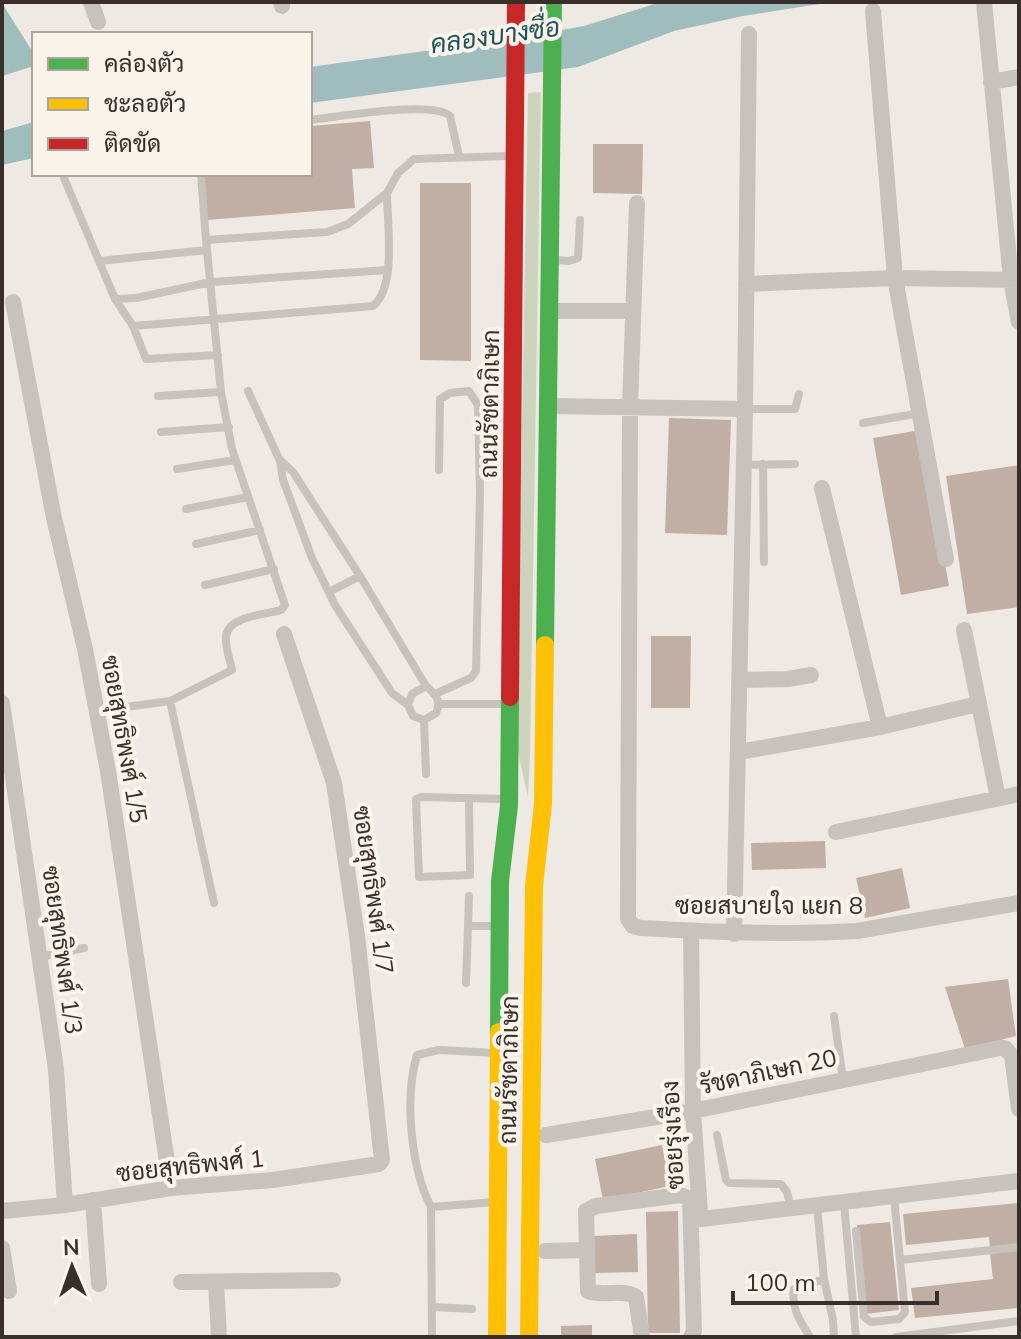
<svg xmlns="http://www.w3.org/2000/svg" width="1021" height="1339" viewBox="0 0 1021 1339" font-family="Mulish,Sarabun,sans-serif">
<style>
.green{fill:#ced3be}
.water{fill:#a0bdbe}
.building{fill:#c1afa5}
.lines{fill:none;stroke-linecap:round;stroke-linejoin:round}
.lane{stroke:#c7c2bc;stroke-width:8}
.street{stroke:#c7c2bc;stroke-width:16}
.fast{stroke:#4caf50;stroke-width:18}
.slow{stroke:#ffc107;stroke-width:18}
.jam{stroke:#c62828;stroke-width:18}
.labels{text-anchor:middle;dominant-baseline:central;stroke-width:8;stroke-linejoin:round;paint-order:stroke}
.street-label{font-size:24px;fill:#382f2a;stroke:#faf4eb}
.water-label{font-size:26px;font-style:italic;fill:#205259;stroke:#faf4eb}
</style>
<rect width="100%" height="100%" fill="#eee9e3"/>
<!-- green -->
<path class="green" d="M541,92L530,755L528,797L516,744L528,93Z"/>
<!-- water -->
<path class="water" d="M661,2H832L743,16L674,31L578,67L310,103V67L425,51H444L584,26Z
M2,3L34,54V66L2,76Z
M34,122V158L2,165V131Z"/>
<!-- building -->
<path class="building" d="M370,121L374,168L352,169L355,208L207,220L203,174H310V126Z
M593,144H643L642,194L593,193Z
M420,183H471V361L420,360Z
M669,418L731,420L727,535L665,533Z
M921,430L949,586L901,595L873,438Z
M1019,465V607L967,614L946,476Z
M651,636H691L690,708H651Z
M825,841L826,868L752,870L751,843Z
M902,868L910,908L865,918L856,878Z
M1008,979L1016,1036L965,1049L945,987Z
M662,1145L670,1186L603,1200L595,1159Z
M1018,1203L1019,1245L990,1248L989,1237L906,1245L903,1214Z
M678,1211L680,1333H648L646,1212Z
M890,1222L899,1310L866,1314L857,1225Z
M637,1234L638,1272L595,1273L594,1236Z
M1019,1250V1308L915,1318L911,1288L993,1279L990,1253Z
M592,1325V1337H561V1326Z"/>
<g class="lines">
<!-- lane -->
<path class="lane" d="M310,120C337,117 433,100 450,116L459,156
M201,174L206,240L327,232L348,224L387,193L398,173L414,159L512,156
M64,178L115,299L136,298L211,282L388,270
M553,260L569,261L578,258L580,220
M99,261L207,250
M115,299L133,326L373,306C397,287 387,222 387,193
M133,326L146,359L218,355
M248,391L280,461L283,480L312,558L335,605L392,693L408,705
M158,396L221,392
M745,409H795L799,394
M863,423L920,413
M161,432L229,427
M281,461L293,472L360,576
M763,464L764,562
M744,465L795,464
M177,469L235,460
M186,509L248,497
M196,544L260,530
M205,585L274,569
M329,592L360,576L426,686
M426,686C435,694 442,700 436,713L424,720L413,716L408,705L412,694Z
M435,694L471,678L476,671L480,493L478,405L469,391L450,393L440,399L439,470
M170,701L232,670C230,660 225,647 226,637C227,616 265,615 281,610L285,605L232,449L221,392L206,240
M439,704H506
M119,708L170,701L214,903
M424,720L426,774
M469,798L470,875L419,877L416,799L422,797L504,799
M468,926L469,896
M40,957L84,948
M466,983L468,926H495
M834,1016L843,1080
M717,1135L726,1180L729,1183L781,1184L787,1192L791,1209
M844,1203L856,1337
M817,1206L824,1279L833,1320L834,1337
M431,1207C411,1168 404,1098 417,1055L439,1050L496,1053
M856,1231L864,1317L871,1322L899,1319L905,1312L894,1197
M900,1260L1019,1247
M433,1307L472,1309
M432,1337L431,1207L495,1202
M810,1337C800,1321 791,1309 794,1289L824,1279
M896,1337L1019,1321"/>
<!-- street -->
<path class="street" d="M91,2L98,22
M281,2L282,6
M984,2L1011,280L1019,322
M873,11L895,278L946,559
M991,82L1019,77
M637,203L630,407L628,919L633,926L641,928C713,932 785,935 857,931L1019,903
M746,284L895,278L1019,280
M13,302L54,518L85,649L108,771L171,1188
M549,311H633
M548,406L745,409
M822,488L880,727
M964,630L998,798
M741,680L788,679L811,675
M2,703L56,1069L65,1205
M739,752L880,727L978,704
M836,832L1019,794
M691,931L693,1111L700,1213
M734,934L745,409L749,34
M546,1135L693,1111L1000,1048H1005L1012,1056L1019,1109
M93,1200L99,1284
M2,1211L65,1205L171,1188L273,1180L379,1164L382,1160L357,936L334,783L284,634
M701,1219L1019,1181
M2,1248L9,1291
M545,1251L586,1250
M181,1282L333,1280
M216,1282L219,1337
M642,1337L636,1297C622,1288 604,1297 588,1291L586,1211L596,1206L681,1195L690,1199L694,1331L691,1337"/>
<!-- fast -->
<path class="fast" d="M545,645L553,2
M499,1032L500,881L509,806L510,697"/>
<!-- slow -->
<path class="slow" d="M497,1337L499,1032
M529,1337L534,886L543,804L545,645"/>
<!-- jam -->
<path class="jam" d="M510,697L516,2"/>
</g>
<g class="labels">
<!-- street labels -->
<g class="street-label">
<text transform="translate(489 404) rotate(-89)">ถนนรัชดาภิเษก</text>
<text transform="translate(125 739) rotate(80)">ซอยสุทธิพงศ์ 1/5</text>
<text transform="translate(374 890) rotate(82)">ซอยสุทธิพงศ์ 1/7</text>
<text x="769" y="905">ซอยสบายใจ แยก 8</text>
<text transform="translate(63 950) rotate(82)">ซอยสุทธิพงศ์ 1/3</text>
<text transform="translate(508 1070) rotate(-89)">ถนนรัชดาภิเษก</text>
<text transform="translate(768 1071) rotate(-12)">รัชดาภิเษก 20</text>
<text transform="translate(672 1135) rotate(-93)">ซอยรุ่งเรือง</text>
<text transform="translate(190 1165) rotate(-6)">ซอยสุทธิพงศ์ 1</text>
</g>
<!-- water labels -->
<g class="water-label">
<text transform="translate(495 35) rotate(-8)">คลองบางซื่อ</text>
</g>
</g>
<!-- border -->
<rect width="1021" height="1339" fill="none" stroke="#382f2a" stroke-width="8"/>
<!-- legend -->
<rect x="32" y="32" width="280" height="144" fill="#faf4eb" stroke="#aca59e" stroke-width="2"/>
<rect x="48" y="58" width="40" height="12" fill="#4caf50" stroke="#aca59e" stroke-width="2"/>
<text x="104" y="72" font-size="24" fill="#382f2a">คล่องตัว</text>
<rect x="48" y="98" width="40" height="12" fill="#ffc107" stroke="#aca59e" stroke-width="2"/>
<text x="104" y="112" font-size="24" fill="#382f2a">ชะลอตัว</text>
<rect x="48" y="138" width="40" height="12" fill="#c62828" stroke="#aca59e" stroke-width="2"/>
<text x="104" y="152" font-size="24" fill="#382f2a">ติดขัด</text>
<!-- north arrow -->
<g transform="translate(72 1267) rotate(358)" stroke="#faf4eb" stroke-width="6" paint-order="stroke">
<path d="M0-6L14 30L0 20L-14 30Z" fill="#382f2a"/>
<text y="-12" font-size="22" font-weight="bold" text-anchor="middle" fill="#382f2a">N</text>
</g>
<!-- scale -->
<path d="M733 1291v12h204v-12" fill="none" stroke="#382f2a" stroke-width="4"/>
<text x="745" y="1291" font-size="24" fill="#382f2a" stroke="#faf4eb" stroke-width="6" paint-order="stroke">100 m</text>
</svg>
